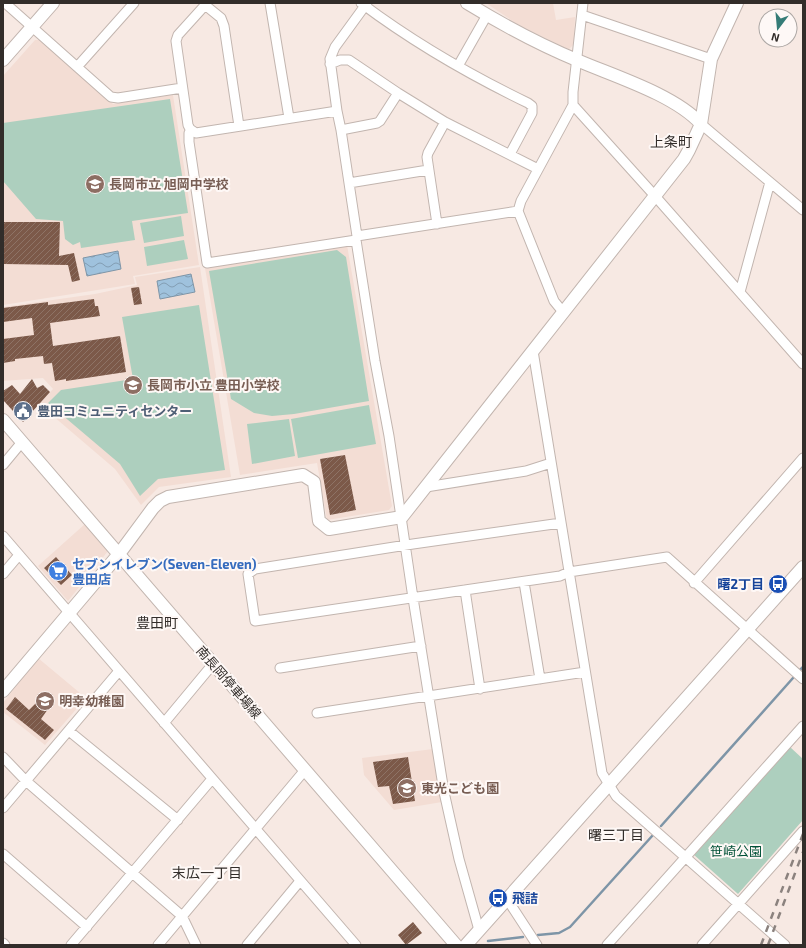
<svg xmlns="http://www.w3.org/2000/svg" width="806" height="948" viewBox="0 0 806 948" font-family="'Exo 2','Noto Sans JP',sans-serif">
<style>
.built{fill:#f3ddd4}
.park{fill:#adcfbe}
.water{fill:url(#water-waves);stroke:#7e95a7}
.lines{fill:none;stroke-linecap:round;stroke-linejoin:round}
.stream{stroke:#7e95a7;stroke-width:2.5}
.building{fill:url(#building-hatch)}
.street-casing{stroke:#c2b5af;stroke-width:11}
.secondary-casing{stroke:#c2b5af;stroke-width:14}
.street{stroke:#fff;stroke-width:9}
.secondary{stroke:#fff;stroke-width:12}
.rail{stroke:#8b827e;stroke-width:2.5;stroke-dasharray:7 7;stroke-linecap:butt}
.labels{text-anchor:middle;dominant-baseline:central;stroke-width:4;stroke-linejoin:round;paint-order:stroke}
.education-label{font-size:13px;font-weight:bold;fill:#785e54;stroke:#fef8f6;text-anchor:start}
.service-label{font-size:13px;font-weight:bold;fill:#4e5e75;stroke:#fef8f6;text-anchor:start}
.shop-label{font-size:13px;font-weight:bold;fill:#366cbe;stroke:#fef8f6;text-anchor:start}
.transit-label{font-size:13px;font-weight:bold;fill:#164399;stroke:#fef8f6;text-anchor:end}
.street-label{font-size:13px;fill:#322d2a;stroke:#fef8f6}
.park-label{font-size:13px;fill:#005137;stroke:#fef8f6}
.neighbourhood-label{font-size:14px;fill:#322d2a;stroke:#fef8f6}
</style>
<defs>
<pattern id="water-waves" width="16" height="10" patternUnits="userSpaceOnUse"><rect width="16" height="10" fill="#9fc2dd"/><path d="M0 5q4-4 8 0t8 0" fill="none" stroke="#829eb3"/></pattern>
<pattern id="building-hatch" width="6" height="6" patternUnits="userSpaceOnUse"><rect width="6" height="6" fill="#7c5949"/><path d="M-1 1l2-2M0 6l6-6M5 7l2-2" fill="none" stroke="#8e7366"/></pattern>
</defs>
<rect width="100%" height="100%" fill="#f7e9e3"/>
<!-- built -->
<path class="built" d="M486,3H553L556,20L575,17L574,44L569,49L563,47L517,24Z
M35,40H40L113,104L173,95L199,265L133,276L135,284L3,305V76Z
M347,245L392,506L389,510L327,520L317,463L240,475L205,268Z
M200,267L231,477L159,487L141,505L115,469L39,404L53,389L43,378L3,381V307L95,294L137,285L135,277Z
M85,524L108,551L68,601L38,566Z
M38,658L86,698L45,745L3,712V703Z
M433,749L442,802L394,810L364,775L362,758Z"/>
<!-- park -->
<path class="park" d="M170,99L188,213L132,221L135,240L81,248L80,242L73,245L65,239L63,221L36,219L3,181V123Z
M181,216L184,236L144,243L140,223Z
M184,240L188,259L147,266L144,247Z
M337,250L346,257L369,401L294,414L272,416L254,413L231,399L209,271Z
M199,305L225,470L158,479L140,496L120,464L48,403L61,390L133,379L122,317Z
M369,405L376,444L298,458L291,419Z
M289,419L295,456L252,464L247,424Z
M790,747L803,759V820L738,894L693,854Z"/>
<!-- water -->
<path class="water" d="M118,251L121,269L87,276L83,258Z
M191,274L195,292L160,299L157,281Z"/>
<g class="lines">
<!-- stream -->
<path class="stream" d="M800,670L803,667
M661,826L793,678
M538,935L559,933L570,927L653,835
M488,941L523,937"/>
</g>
<!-- building -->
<path class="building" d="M3,222H60L59,256L74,253L80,280L72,282L68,265L3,264Z
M139,287L142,304L134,305L131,288Z
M94,299L95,306H98L100,316L50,323L53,346L120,336L126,372L66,381V379L55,381L52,363L44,364L43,356L15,359V361L3,363V339L34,335L32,318L3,322V308L48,302V305Z
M32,379L37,388L43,385L50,392L23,422L3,400V391L12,385L20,394Z
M345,455L356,510L330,515L320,459Z
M56,557L72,575L61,585L44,568Z
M15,697L29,710L38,701L48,709L41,719L54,730L45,740L6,709Z
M408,757L415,801L393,804L389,786L378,787L373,762Z
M413,922L422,933L406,945L398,935Z"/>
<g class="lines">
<!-- street casing -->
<g class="street-casing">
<path id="street" d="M5,3L111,97L118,98L182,88
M207,3L178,35L176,41L188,125L190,129L196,133L337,111L330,59L335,47L367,3
M270,3L289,118
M361,3C413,42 470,75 528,103L532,106V113L510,154
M205,5L221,18L224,26L239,126
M582,15L711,59
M330,64L340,60H349L398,93L445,122L538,169
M458,66L487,15
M77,67L134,3
M573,105L655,196L803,364
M337,111L341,130L357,236L518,211
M701,124L803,210
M191,130L189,133V142L207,263L356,240L375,361L389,436L413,598L444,792L459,859L479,930
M341,130L377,123L380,121L398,93
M349,183L428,170
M437,224L427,157L428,153L445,122
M740,292L770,182
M563,312L554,301L518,211L521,201L573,105V92L583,3
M533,351L602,773L616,796L785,945
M3,465L22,442
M426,487L526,471L551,463
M561,523L413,544L255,569L248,574L255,621L560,576L569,572L667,557L803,679
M3,536L356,945
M3,574L19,555
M524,582L540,679
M694,583L803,458
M465,590L480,689
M280,668L421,646
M317,713L585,672
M164,723L213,664
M69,731L178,820
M3,757L26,781L182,916L196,945
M3,808L119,671
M3,854L87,927
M507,899L537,945
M3,943L5,945
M71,945L212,779
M158,945L305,770
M247,945L300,881
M607,945L803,726
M702,945L803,831"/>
</g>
<!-- secondary casing -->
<g class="secondary-casing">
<path id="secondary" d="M467,3C503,25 540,45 579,61C614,76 675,95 701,124
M3,60L53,3
M3,420L456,945
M3,691L119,554L153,508L160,501L168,497L303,475L314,482L319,521L329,529L402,517L684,159L689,150L701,124L711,59L737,3
M466,945L803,567"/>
</g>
<!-- street -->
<use href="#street" class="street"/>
<!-- secondary -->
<use href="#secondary" class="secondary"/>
<!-- rail -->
<path class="rail" d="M761,945L803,834
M768,945L803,852"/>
</g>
<!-- icons -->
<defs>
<g id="school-disc" transform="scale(1)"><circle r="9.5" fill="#8d6e63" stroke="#fef8f6"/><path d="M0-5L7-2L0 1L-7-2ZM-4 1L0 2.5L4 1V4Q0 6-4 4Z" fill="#fff"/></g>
<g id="civic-disc" transform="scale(1)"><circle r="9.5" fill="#5c6f8a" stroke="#fef8f6"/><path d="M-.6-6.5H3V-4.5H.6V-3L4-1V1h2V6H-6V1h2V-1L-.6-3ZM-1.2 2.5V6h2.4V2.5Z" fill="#fff"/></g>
<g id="supermarket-disc" transform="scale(1)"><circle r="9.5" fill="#3f7fe0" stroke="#fef8f6"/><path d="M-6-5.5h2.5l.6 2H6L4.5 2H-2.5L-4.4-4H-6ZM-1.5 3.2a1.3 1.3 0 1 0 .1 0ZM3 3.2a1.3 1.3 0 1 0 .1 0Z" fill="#fff"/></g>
<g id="bus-disc" transform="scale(1)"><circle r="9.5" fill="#1a4fb4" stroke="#fef8f6"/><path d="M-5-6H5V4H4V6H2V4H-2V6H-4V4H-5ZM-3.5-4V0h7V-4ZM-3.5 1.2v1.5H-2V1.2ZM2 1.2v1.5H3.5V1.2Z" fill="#fff"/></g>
</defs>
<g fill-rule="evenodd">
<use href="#school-disc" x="95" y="184"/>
<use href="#school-disc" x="133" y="385"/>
<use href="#civic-disc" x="23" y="411"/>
<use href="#supermarket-disc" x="58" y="571"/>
<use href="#bus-disc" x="778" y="584"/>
<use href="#school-disc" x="45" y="701"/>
<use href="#school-disc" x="407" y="788"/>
<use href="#bus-disc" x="498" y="898"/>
</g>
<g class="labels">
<!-- education labels -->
<g class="education-label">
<text x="109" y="184">長岡市立 旭岡中学校</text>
<text x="147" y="385">長岡市小立 豊田小学校</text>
<text x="59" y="701">明幸幼稚園</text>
<text x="421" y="788">東光こども園</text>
</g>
<!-- service labels -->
<g class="service-label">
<text x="37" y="411">豊田コミュニティセンター</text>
</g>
<!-- shop labels -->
<g class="shop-label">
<text x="72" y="564">セブンイレブン(Seven-Eleven)<tspan x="72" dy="15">豊田店</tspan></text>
</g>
<!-- transit labels -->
<g class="transit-label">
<text x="764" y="584">曙2丁目</text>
<text x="512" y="898" text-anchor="start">飛詰</text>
</g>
<!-- street labels -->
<g class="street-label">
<text transform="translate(229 682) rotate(49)">南長岡停車場線</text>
</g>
<!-- park labels -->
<g class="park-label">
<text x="736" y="851">笹崎公園</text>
</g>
<!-- neighbourhood labels -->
<g class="neighbourhood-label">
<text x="671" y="141">上条町</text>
<text x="157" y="622">豊田町</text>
<text x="616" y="834">曙三丁目</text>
<text x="207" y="872">末広一丁目</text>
</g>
</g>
<!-- border -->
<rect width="806" height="948" fill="none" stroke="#322d2a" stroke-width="8"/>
<!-- north arrow -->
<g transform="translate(778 28) rotate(196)"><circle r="19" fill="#fef8f6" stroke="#aca7a4"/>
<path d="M0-3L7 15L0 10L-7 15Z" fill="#357c77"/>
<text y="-6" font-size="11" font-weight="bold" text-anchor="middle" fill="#322d2a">N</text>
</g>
</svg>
